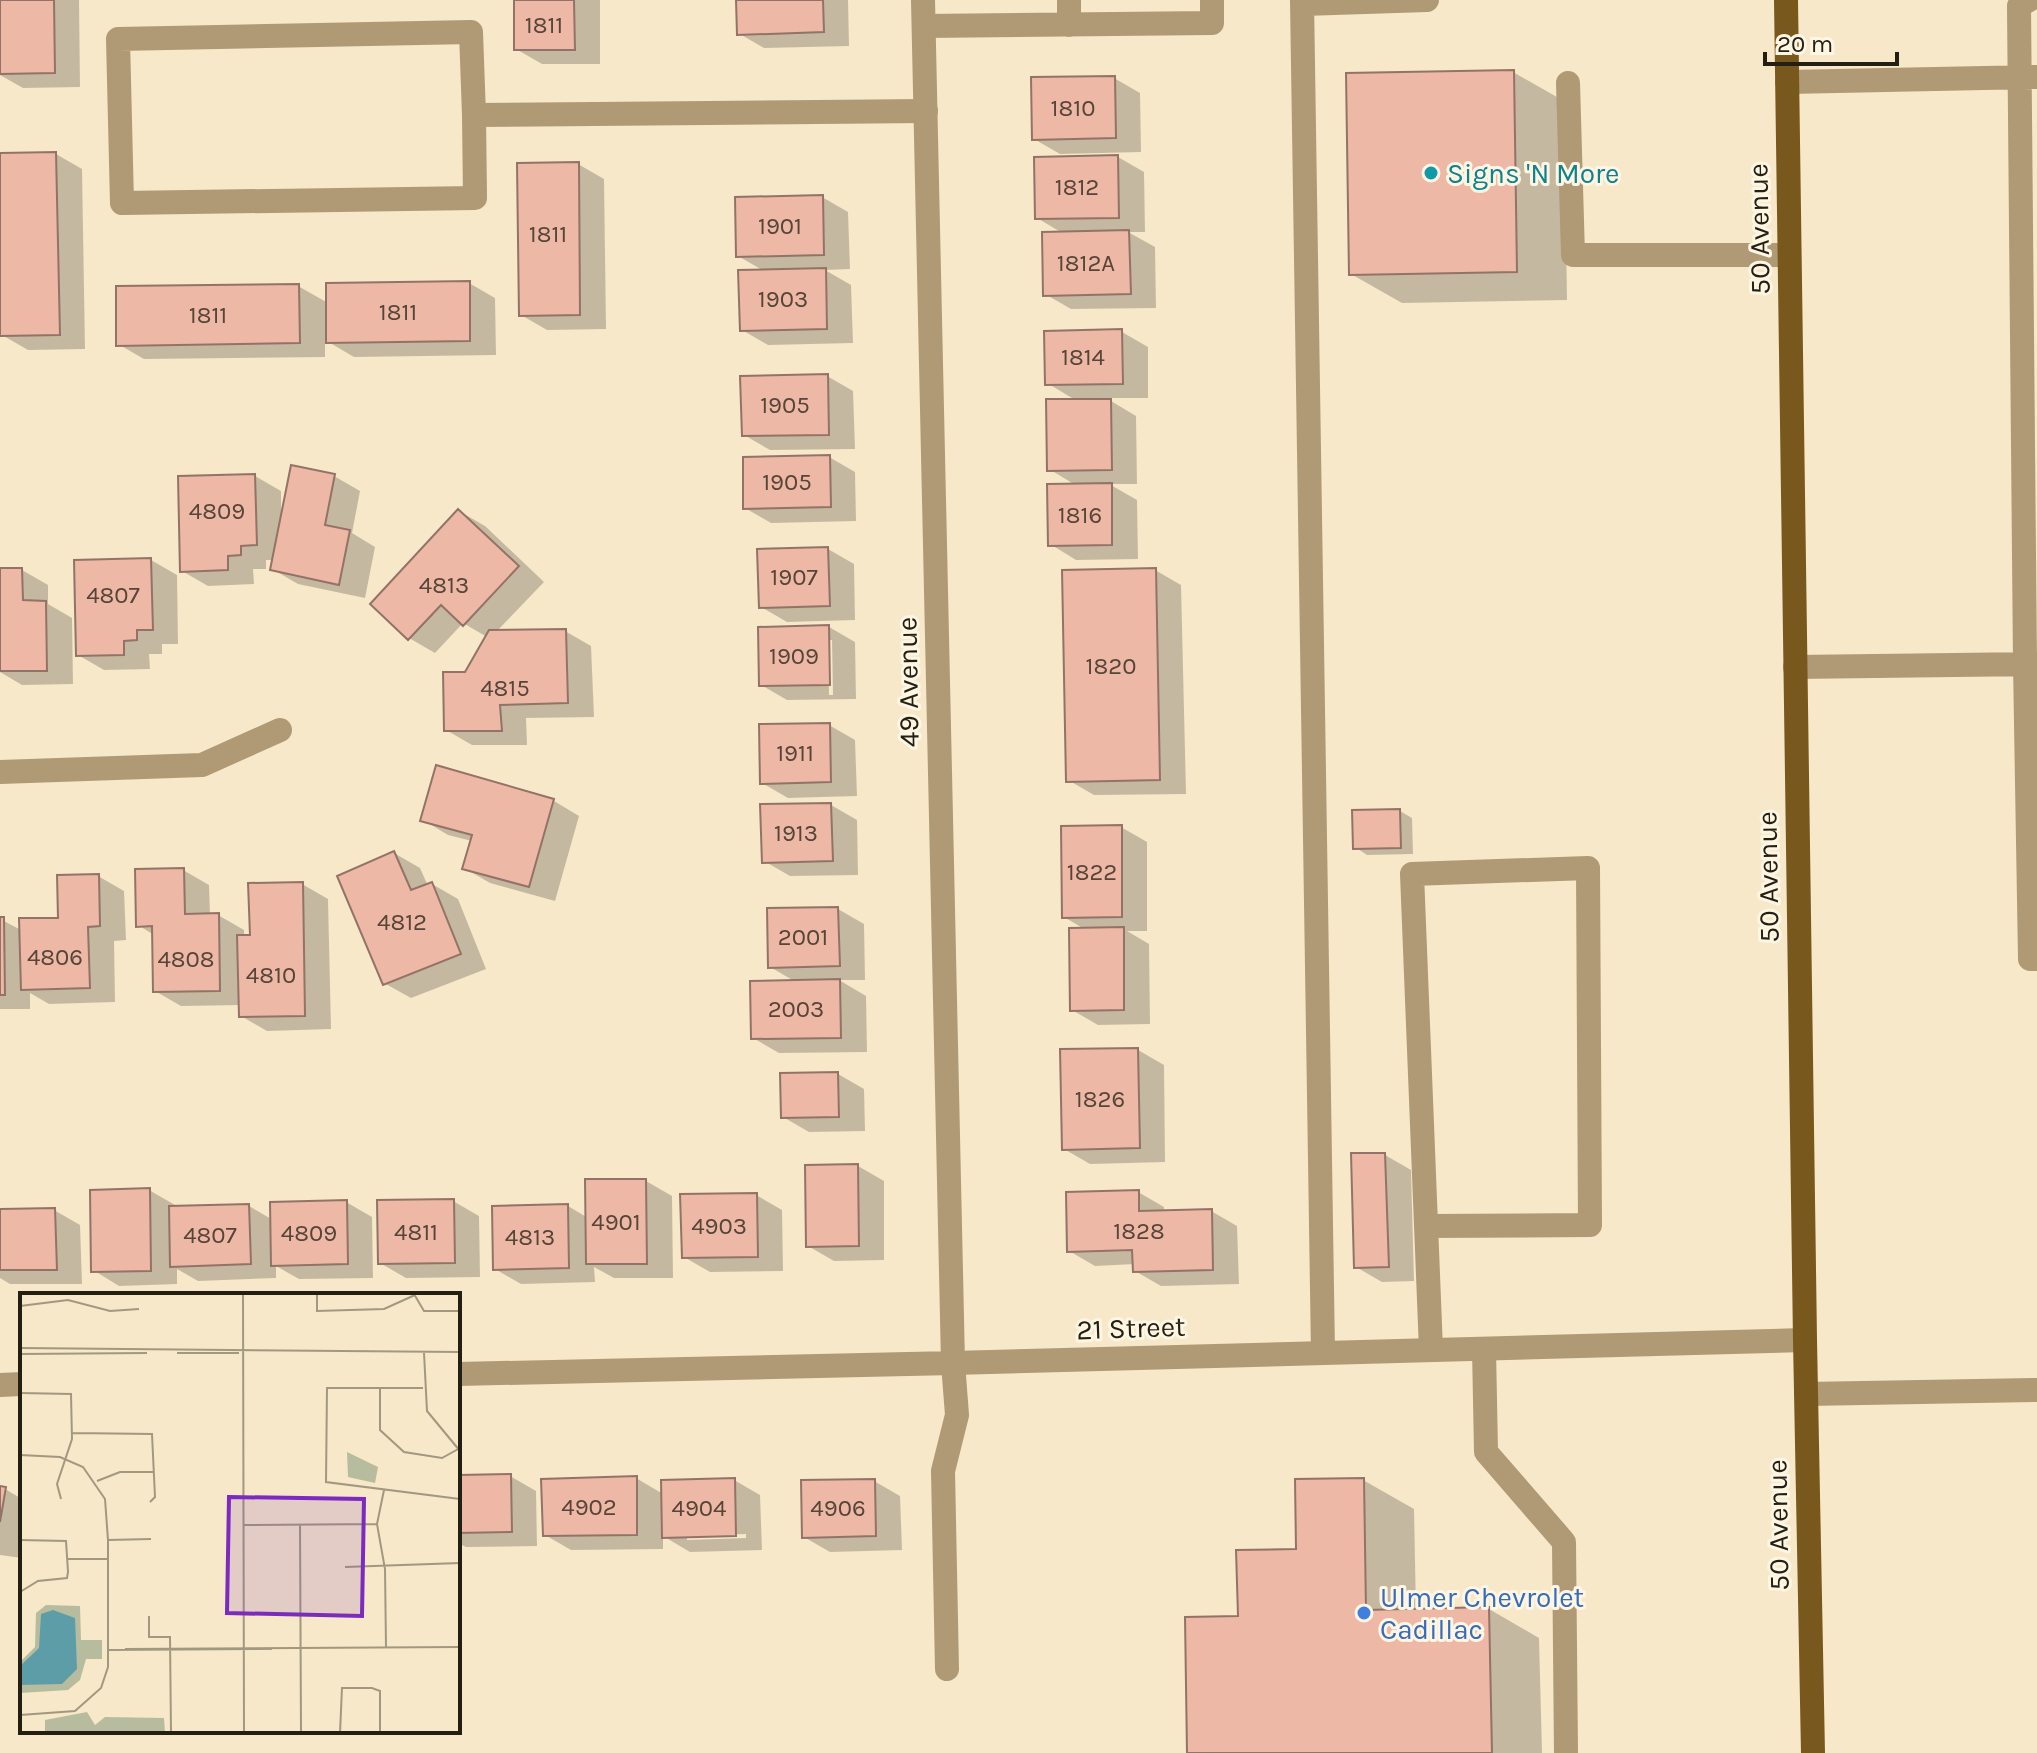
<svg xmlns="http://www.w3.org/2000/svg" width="2037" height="1753" viewBox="0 0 2037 1753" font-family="Karla,sans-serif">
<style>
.shadow{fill:#0003;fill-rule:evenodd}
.building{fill:#edb8a5;stroke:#937367;stroke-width:2}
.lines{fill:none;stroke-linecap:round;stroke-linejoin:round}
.lane{stroke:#b09975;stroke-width:24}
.street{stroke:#b09975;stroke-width:24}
.primary{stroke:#78581c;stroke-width:24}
.culture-dot{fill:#0f9aa8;stroke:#fef6e3;stroke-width:3}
.shop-dot{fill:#3f7fe0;stroke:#fef6e3;stroke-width:3}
.labels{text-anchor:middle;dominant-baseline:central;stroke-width:6;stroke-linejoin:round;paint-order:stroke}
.number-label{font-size:24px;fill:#564538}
.culture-label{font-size:28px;fill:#0d838f;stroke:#fef6e3;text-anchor:start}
.street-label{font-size:28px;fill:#241f13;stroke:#fef6e3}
.shop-label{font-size:28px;fill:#366cbe;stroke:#fef6e3;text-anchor:start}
.inset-road{fill:none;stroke:#a29880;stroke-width:2}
.view{fill:#7b2cbf;fill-opacity:0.15;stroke:#7b2cbf;stroke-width:4}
.inset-edge{fill:none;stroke:#241f13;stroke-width:4}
</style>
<rect width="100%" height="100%" fill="#f6e8c8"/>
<!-- shadow -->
<path class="shadow" d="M0,0H79L80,87L23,88L0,75Z
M516,0H600V64H542L516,49Z
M738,0H848L849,46L764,48L738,33Z
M1513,72L1564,101L1567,300L1402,303L1351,274Z
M1114,78L1140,93L1141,152L1060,154L1034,139Z
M56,154L82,169L85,349L28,350L2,335L0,155Z
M1118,157L1144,172L1145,232H1128L1155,247L1156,308L1071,309L1045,294L1064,234L1037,218Z
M578,164L604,179L606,329L547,330L521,315Z
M822,197L848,212L850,269L825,270L851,285L853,343L768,345L742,330L764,271L738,256Z
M469,283L495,298L496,355L354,357L325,340V357L144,359L118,344L298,286L328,303Z
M1122,332L1148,347V398H1106L1136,416L1137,484H1109L1137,500L1138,559L1076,560L1050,544L1077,486L1049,469L1077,401L1047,383Z
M827,376L853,391L855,449L770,450L744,435Z
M829,457L855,472L856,521L771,523L745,508Z
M255,476L281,491V516L334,476L360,491L352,533L375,547L365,598L298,584L272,569L274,560H266V569H253L254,584L208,586L182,571Z
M459,511L485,526L544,582L496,632L565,631L591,646L594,717L526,718L527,745H472L446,730L466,674L487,637L463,623L435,653L409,638Z
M828,549L854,564L855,620L787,622L761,607Z
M151,560L177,575L178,644H162V654H149L150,669L104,670L78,655Z
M0,570H22L48,585V604L72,618L73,684L22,685L0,672Z
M1155,570L1181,585L1186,794L1094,795L1068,780Z
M829,627L855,642L856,699L787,700L761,685ZM828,640H832L833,695H829Z
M829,725L855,740L857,796L788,798L762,783Z
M437,768L554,801L579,816L555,901L490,883L464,868L472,841L448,835L423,820Z
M831,805L857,820L858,875L790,876L764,861Z
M1400,811L1412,818L1413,854L1367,855L1355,847Z
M1121,827L1147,842V931H1127L1149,944L1150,1024L1098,1025L1072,1010L1086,930L1064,917Z
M394,853L420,868L428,886L432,884L458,899L486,969L411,998L384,983Z
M183,870L209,885L210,915H218L244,930V937H252L302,884L328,899L331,1029L267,1031L241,1016L240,1005L181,1006L155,991L154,935L138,925Z
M98,876L124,891L126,940L114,941L115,1002L49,1004L30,993V1009H0V919L21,930L60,920Z
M838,909L864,924L865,980H839L866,996L867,1052L779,1053L753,1038L796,982L770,967Z
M1138,1050L1164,1065L1165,1162L1090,1164L1064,1149Z
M838,1074L864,1089L865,1131L809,1132L783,1117Z
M1385,1155L1411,1170L1414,1281L1382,1282L1356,1267Z
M858,1166L884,1181V1260L834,1261L808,1246Z
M646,1181L672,1196L673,1278H614L594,1267L595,1282L521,1284L495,1269L568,1206L588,1218Z
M149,1190L175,1205V1208L249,1206L273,1220L346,1202L372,1217L373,1278L299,1279L276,1266V1278L198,1281L177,1269V1284L119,1286L93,1270Z
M1138,1192L1164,1207V1213L1211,1211L1237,1226L1239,1284L1161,1286L1135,1271V1264L1095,1266L1069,1251Z
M756,1195L782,1210L783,1271L710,1272L684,1257Z
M453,1201L479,1216L480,1277L406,1278L380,1263Z
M54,1210L80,1225L82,1284H10L0,1278V1211Z
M510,1476L536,1491L537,1546L466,1547L458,1543V1477Z
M636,1478L663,1494L734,1480L760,1495L762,1550L690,1552L663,1536V1549L571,1550L545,1535ZM746,1534V1538L687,1540V1536Z
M1363,1480L1414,1509L1416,1611L1489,1609L1539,1638L1542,1753H1189L1240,1618Z
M874,1481L900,1496L902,1550L830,1552L804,1537Z
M0,1488L5,1489L22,1499V1558L0,1555Z"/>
<!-- building -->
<path class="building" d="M0,0H54L55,73L0,74Z
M514,0H574L575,50H514Z
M736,0H823L824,32L737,35Z
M1514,70L1517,272L1349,275L1346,73Z
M1115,76L1116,138L1032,140L1031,77Z
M56,152L60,335L0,336V153Z
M1118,155L1119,218L1035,219L1034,157Z
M579,162L580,315L519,316L517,163Z
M823,195L824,255L736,257L735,197Z
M1129,230L1131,294L1043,296L1042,232Z
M826,268L827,329L740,331L738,270Z
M470,281V341L326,343V283Z
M299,284L300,343L116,346V286Z
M1122,329L1123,384L1045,385L1044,331Z
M828,374L829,435L742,436L740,376Z
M1046,399H1111L1112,470L1047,471Z
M830,455L831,507L743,509V457Z
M291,465L335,474L325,525L350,530L339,585L270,570Z
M255,474L257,545L241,546V555L228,556V570L180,572L178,476Z
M1112,483V545L1048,546L1047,484Z
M458,509L519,566L463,626L441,605L408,640L370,604Z
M828,547L830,606L759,608L757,549Z
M151,558L153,630H137V640L124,641V655L76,656L74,560Z
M0,568H22L23,600L46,601L47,671H0Z
M1156,568L1160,780L1066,782L1062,570Z
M829,625L830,685L759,686L758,627Z
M566,629L568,703L500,705L502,731H444L443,672H465L489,630Z
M830,723L831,782L760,784L759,724Z
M436,765L554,799L529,887L462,869L472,835L420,821Z
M831,803L833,861L762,863L760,804Z
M1400,809L1401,848L1353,849L1352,810Z
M1122,825V917L1062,918L1061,826Z
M394,851L411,890L432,882L461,954L383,985L337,876Z
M184,868L185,914L219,913L220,991L153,992L152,926L136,927L135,869Z
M99,874L100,926L88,927L90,988L21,990L19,918H58L57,875Z
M303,882L305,1016L239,1017L237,935H250L248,883Z
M838,907L840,966L768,968L767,908Z
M0,917H4L5,995H0Z
M1124,927V1010L1070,1011L1069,928Z
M840,979L841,1038L751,1039L750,981Z
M1138,1048L1140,1148L1062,1150L1060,1049Z
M838,1072L839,1117L781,1118L780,1073Z
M1351,1153H1385L1389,1267L1354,1268Z
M858,1164L859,1246L806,1247L805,1165Z
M585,1179H646L647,1264H586Z
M150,1188L151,1271L91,1272L90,1190Z
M1139,1190V1211L1212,1209L1213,1270L1133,1272L1132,1250L1067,1252L1066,1192Z
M757,1193L758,1257L682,1258L680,1194Z
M454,1199L455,1263L378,1264L377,1200Z
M347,1200L348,1264L271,1266L270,1202Z
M249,1204L251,1264L170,1267L169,1206Z
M568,1204L569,1268L493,1270L492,1206Z
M55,1208L57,1270H0V1209Z
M511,1474L512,1532L458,1533V1475Z
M637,1476V1535L543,1536L541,1479Z
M735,1478L736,1536L662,1538L661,1480Z
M1364,1478L1366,1610L1489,1607L1492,1753H1187L1185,1617L1238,1616L1236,1550L1296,1549L1295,1479Z
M875,1479L876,1536L802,1538L801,1480Z
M0,1486L6,1487L0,1522Z"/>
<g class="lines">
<!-- lane -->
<path class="lane" d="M1069,0V25
M1302,0L1323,1353
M2029,0L2019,6L2025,664L2030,959H2037
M1303,4L1427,0
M924,26L1212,23V0
M1787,82L2037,77
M1568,83L1573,255H1789
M474,115L475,198L122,203L118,39L471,32L474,115L926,111
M1795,667L2037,664
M1426,1226L1590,1225L1588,868L1412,874L1431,1350
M1484,1349L1486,1452L1564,1542L1566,1753
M1806,1394L2037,1390
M947,1669L943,1471L957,1415L953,1363"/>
<!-- street -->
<path class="street" d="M923,0L953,1363
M0,772L202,765L280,730
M458,1374L953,1363L1805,1340
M0,1385L22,1384"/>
<!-- primary -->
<path class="primary" d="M1786,0L1805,1340L1813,1753"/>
</g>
<!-- markers -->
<circle class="culture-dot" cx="1431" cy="173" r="8"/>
<circle class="shop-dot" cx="1364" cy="1613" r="8"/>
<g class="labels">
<!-- number labels -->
<g class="number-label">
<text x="544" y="25">1811</text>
<text x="1073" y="108">1810</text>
<text x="1077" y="187">1812</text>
<text x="780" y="226">1901</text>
<text x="548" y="234">1811</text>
<text x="1086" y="263">1812A</text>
<text x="783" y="299">1903</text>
<text x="398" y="312">1811</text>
<text x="208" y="315">1811</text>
<text x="1083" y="357">1814</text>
<text x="785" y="405">1905</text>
<text x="787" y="482">1905</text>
<text x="217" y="511">4809</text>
<text x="1080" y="515">1816</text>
<text x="794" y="577">1907</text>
<text x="444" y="585">4813</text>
<text x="113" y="595">4807</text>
<text x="794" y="656">1909</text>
<text x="1111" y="666">1820</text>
<text x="505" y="688">4815</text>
<text x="795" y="753">1911</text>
<text x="796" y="833">1913</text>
<text x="1092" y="872">1822</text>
<text x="402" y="922">4812</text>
<text x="803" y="937">2001</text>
<text x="55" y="957">4806</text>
<text x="186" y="959">4808</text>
<text x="271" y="975">4810</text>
<text x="796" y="1009">2003</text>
<text x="1100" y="1099">1826</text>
<text x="616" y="1222">4901</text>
<text x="719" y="1226">4903</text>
<text x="1139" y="1231">1828</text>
<text x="416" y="1232">4811</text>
<text x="309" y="1233">4809</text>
<text x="210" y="1235">4807</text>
<text x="530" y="1237">4813</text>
<text x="589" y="1507">4902</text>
<text x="699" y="1508">4904</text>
<text x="838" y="1508">4906</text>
</g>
<!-- culture labels -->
<g class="culture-label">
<text x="1447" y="173">Signs 'N More</text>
</g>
<!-- street labels -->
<g class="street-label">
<text transform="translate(1759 229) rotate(-91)">50 Avenue</text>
<text transform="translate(908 682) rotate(-91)">49 Avenue</text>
<text transform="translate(1768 877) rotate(-91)">50 Avenue</text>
<text transform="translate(1131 1328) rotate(-2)">21 Street</text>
<text transform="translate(1778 1525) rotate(-91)">50 Avenue</text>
</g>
<!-- shop labels -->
<g class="shop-label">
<text x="1380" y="1597">Ulmer Chevrolet<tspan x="1380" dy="32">Cadillac</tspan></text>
</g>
</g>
<!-- overview -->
<g transform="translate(20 1293)">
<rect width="440" height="440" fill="#f6e8c8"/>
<path d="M327,159L358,174L355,190L328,184ZM26,312L60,313L61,347H82V366H66L60,387L48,397L0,400V369L15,354L16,320ZM67,419L75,432L85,424L144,425L145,440H25V427Z" fill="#b7bc9e"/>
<path d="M33,317L55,325L57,376L42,391L0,392V373L19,355L21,321Z" fill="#5d9da7"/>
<path class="inset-road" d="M223,0L224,440M297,0V18L364,16L395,2M394,1L404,18H440M0,13L48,7L90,18L119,16M0,55L440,59M157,60H219M404,60L407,118L440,158M0,61L127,60M360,95V137L384,159L422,165L440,155M403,95H307L306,189L440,206M0,100L51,101L52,146L37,191L41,206M52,140L132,141L135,204L130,209M0,162L40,164L63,174L85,206L88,247V374L81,395L55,418L0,422M77,188L100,179H133M364,197L357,231L365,276L366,354M280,231L281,440M224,232L357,231M0,247L46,248L48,279L47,285L18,288L0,299M88,247L131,246M48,266H88M325,274L440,270M129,323V344H150L151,440M105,356L440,354M88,357L252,356M320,440L322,395H352L360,398V440"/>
<path class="view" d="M209,204L344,206L342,323L207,320Z"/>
<rect width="440" height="440" class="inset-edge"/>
</g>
<!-- scale -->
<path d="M1765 52v12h132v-12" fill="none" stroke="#241f13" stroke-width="4"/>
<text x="1777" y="52" font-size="24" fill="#241f13" stroke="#fef6e3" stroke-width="6" paint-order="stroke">20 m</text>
</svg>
